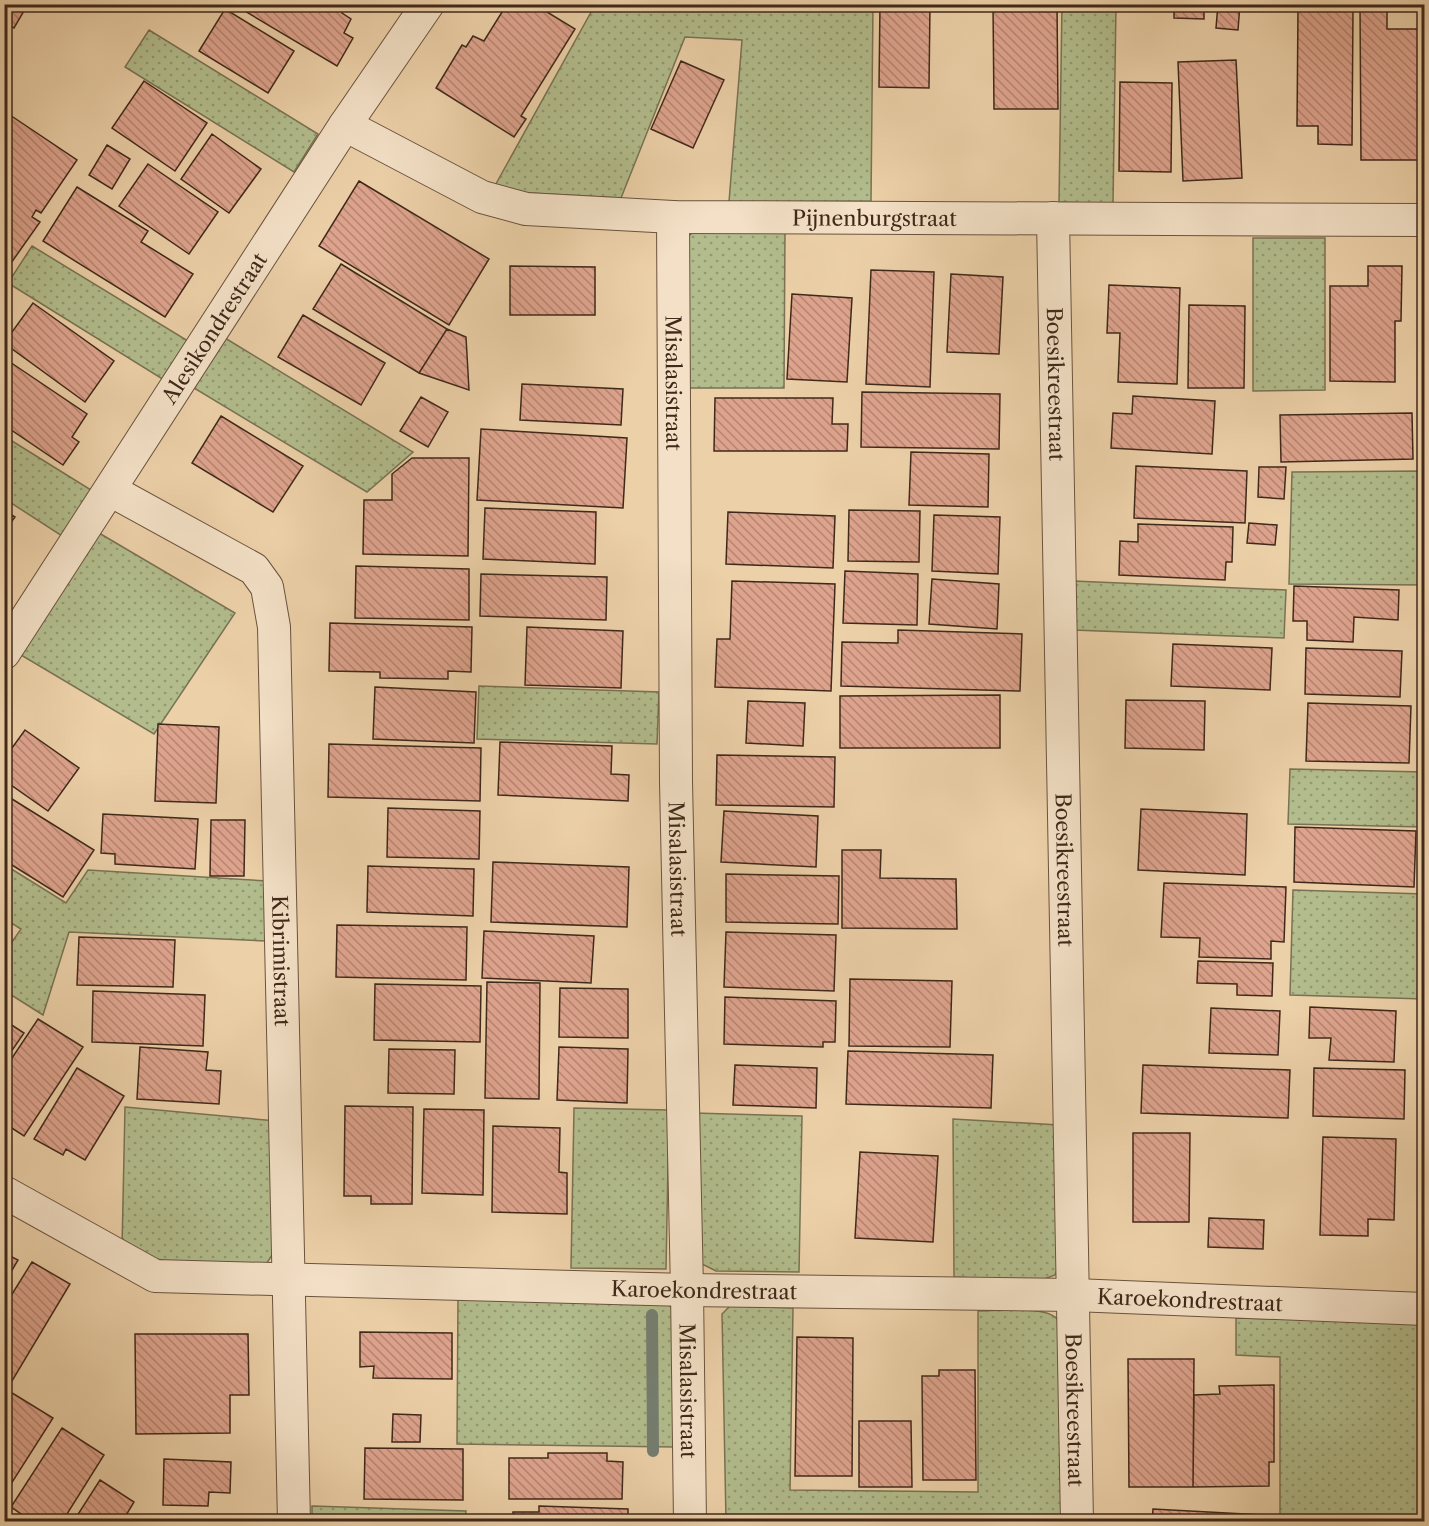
<svg xmlns="http://www.w3.org/2000/svg" width="1429" height="1526" viewBox="0 0 1429 1526" font-family="'Libre Caslon Text',serif">
<style>
.grass{fill:url(#grass-dots);stroke:#797253;stroke-width:1.5}
.lines{fill:none;stroke-linecap:round;stroke-linejoin:round}
.stream{stroke:#757e70;stroke-width:12}
.building{fill:url(#building-back-hatch);stroke:#40291a;stroke-width:1.5}
.street-casing{stroke:#6b533e;stroke-width:34}
.street{stroke:#f3e0c6;stroke-width:32}
.labels{text-anchor:middle;dominant-baseline:central;stroke-width:4.5;stroke-linejoin:round;paint-order:stroke}
.street-label{font-size:21px;fill:#40291a;stroke:#f3e0c6}
</style>
<defs>
<pattern id="grass-dots" width="8" height="8" patternUnits="userSpaceOnUse" patternTransform="scale(1.5)"><rect width="8" height="8" fill="#b2bc8c"/><path d="M2 2h.1M6 6h.1" fill="none" stroke="#929972" stroke-width="1.8" stroke-linecap="round"/></pattern>
<pattern id="building-back-hatch" width="6" height="6" patternUnits="userSpaceOnUse" patternTransform="scale(1.5)"><rect width="6" height="6" fill="#dea38d"/><path d="M-1 5l2 2M0 0l6 6M5-1l2 2" fill="none" stroke="#b58572"/></pattern>
</defs>
<rect width="100%" height="100%" fill="#ecd0a8"/>
<filter id="stains"><feTurbulence type="fractalNoise" baseFrequency=".00333" numOctaves="4"/><feColorMatrix values="0 0 0 0 .2 0 0 0 0 .09 0 0 0 0 .02 0 0 0 .5 -.17"/></filter>
<radialGradient id="worn" r=".72"><stop offset=".6" stop-color="#630" stop-opacity="0"/><stop offset="1" stop-color="#630" stop-opacity=".3"/></radialGradient>
<!-- grass -->
<path class="grass" d="M595,5H873L871,201L729,202L742,40L685,37L621,198L492,191Z
M1062,5H1116L1113,204L1059,202Z
M1420,5H1424V203L1422,202Z
M149,30L318,134L294,172L125,67Z
M695,230L785,231L784,388H683L686,239Z
M1253,238H1325V390L1253,391Z
M32,246L188,341L164,380L8,283Z
M225,338L413,452L367,492L194,388Z
M4,436L91,490L62,536L5,499Z
M1424,471V585L1289,584L1292,472Z
M99,533L235,613L154,734L21,655Z
M1073,581L1286,590L1284,638L1073,630Z
M479,686L659,692L657,744L477,739Z
M1290,769L1424,772V827L1288,824Z
M5,865L66,903L88,870L267,881L266,941L69,932L43,1015L5,991V952L21,929L5,919Z
M1293,890L1424,894V999L1290,995Z
M125,1107L277,1121L272,1255L265,1266C217,1266 167,1268 122,1248Z
M574,1108L669,1110L666,1269L571,1268Z
M694,1113L802,1116L799,1272L716,1271L700,1263Z
M953,1119L1059,1125L1061,1262L1055,1275L1039,1281L954,1277Z
M458,1296L665,1302L672,1308L675,1447L457,1444Z
M730,1306L793,1308L790,1490L978,1492V1311C996,1311 1042,1306 1055,1317C1063,1322 1062,1330 1063,1339L1061,1521H726L722,1314Z
M1236,1318L1424,1322V1521H1280V1357L1236,1355Z
M312,1506L466,1511L465,1521H312Z"/>
<g class="lines">
<!-- stream -->
<path class="stream" d="M652,1315L653,1451"/>
</g>
<!-- building -->
<path class="building" d="M4,4H28L14,28L4,22Z
M233,4H347L342,13L351,19L344,33L353,38L337,66Z
M507,4H534L575,29L521,116L526,119L514,137L436,88L462,45L466,47L473,36L484,41Z
M880,4H930L929,88L879,87Z
M993,4H1057L1058,109H994Z
M1174,4H1204V19L1174,18Z
M1218,4H1240L1238,30L1216,28Z
M1387,5V29H1419L1420,160H1361L1360,6Z
M225,9L294,51L268,93L199,51Z
M1298,9H1353L1352,145L1318,144V126H1297Z
M1236,60L1242,178L1183,181L1178,62Z
M681,61L724,80L693,148L651,129Z
M144,81L207,123L175,171L112,128Z
M1120,82L1172,83L1171,172L1119,171Z
M4,111L77,160L41,213L36,210L32,217L40,222L4,273Z
M212,134L261,169L229,213L181,179Z
M107,145L130,159L112,189L89,175Z
M148,164L218,212L189,254L119,206Z
M359,181L489,259L449,325L319,246Z
M77,187L148,231L141,242L193,274L165,317L43,241Z
M341,264L447,329L419,373L313,309Z
M510,266L595,267V315H510Z
M1368,266H1402L1401,321H1395V382L1330,381V286H1368Z
M871,270L934,272L930,387L866,384Z
M951,274L1003,277L999,354L947,352Z
M1109,285L1180,288L1177,384L1118,382L1120,333H1107Z
M792,294L852,298L847,382L787,379Z
M33,303L114,361L85,402L4,343Z
M1189,305L1245,306L1244,388H1188Z
M303,315L385,363L361,405L278,357Z
M447,329L466,337L469,390L419,373Z
M4,358L87,414L72,437L79,442L63,465L4,425Z
M522,384L623,389L621,425L520,420Z
M862,392L1000,394L999,449L861,447Z
M1133,396L1215,401L1212,454L1111,448L1113,413L1132,414Z
M421,397L448,412L428,447L400,431Z
M715,398H833L832,424H848L847,451H714Z
M1412,413L1413,459L1281,462L1280,415Z
M221,416L303,466L273,512L192,463Z
M481,429L627,438L623,508L477,500Z
M911,452L989,454L988,507L909,505Z
M412,458H469L468,556L363,554L364,500H392V474Z
M1136,466L1247,471L1245,523L1134,518Z
M1259,467H1286L1284,499L1258,497Z
M485,508L596,512L595,564L483,559Z
M4,510L15,517L4,532Z
M849,510L920,511L919,562L848,561Z
M728,512L835,516L833,568L726,564Z
M934,515L1000,517L998,574L932,571Z
M1249,523L1277,525L1275,545L1247,543Z
M1138,524L1233,527L1232,562H1226L1225,580L1119,575L1120,541L1138,542Z
M356,566L469,569V620L355,618Z
M845,571L918,574L917,625L843,623Z
M481,574L607,577L606,620L480,616Z
M932,579L999,584L997,629L929,624Z
M732,581L835,584L831,691L715,687L717,639H730Z
M1294,586L1399,590L1398,620L1354,617L1353,642L1307,640V621H1293Z
M330,623L472,627L471,672L448,671V679L380,678V672L329,671Z
M527,627L623,631L621,688L525,685Z
M898,630L1022,634L1020,691L841,686L842,642L898,643Z
M1173,644L1272,648L1270,690L1171,686Z
M1306,648L1402,651L1400,697L1305,694Z
M375,687L476,692L474,743L373,739Z
M1000,695V748H840V696Z
M1126,700L1205,701L1204,750L1125,748Z
M748,701L805,703L803,746L746,743Z
M1308,703L1411,706L1409,763L1306,761Z
M158,724L219,727L216,803L155,801Z
M25,730L79,768L48,811L4,780V759Z
M500,742L612,746L611,774L629,775L628,801L498,795Z
M329,744L481,748L480,801L328,797Z
M717,755L835,757L834,807L716,805Z
M4,794L94,850L63,897L4,860Z
M388,808L480,811L479,859L387,857Z
M1141,809L1247,814L1245,875L1138,870Z
M724,811L818,816L816,867L721,862Z
M103,814L198,819L195,869L115,864V854L101,853Z
M211,820H245L244,876H210Z
M1295,827L1416,831L1414,887L1294,882Z
M842,850H881L880,878L956,879L957,929L842,928Z
M493,862L629,867L627,927L491,922Z
M368,866L474,869L473,916L367,912Z
M726,874L839,876L838,924L726,922Z
M1164,883L1286,887L1284,942L1271,941V959L1199,957L1200,938L1161,937Z
M337,925L467,927L466,980L336,977Z
M484,931L594,936L591,983L482,978Z
M726,932L836,935L834,991L724,987Z
M79,937L175,940L173,987L77,985Z
M1198,961L1273,963L1272,996L1237,995V984L1197,983Z
M850,979L952,981L950,1047L849,1046Z
M487,982L540,983L539,1099L485,1098Z
M375,984L481,986L480,1042L374,1040Z
M560,988L628,989V1038L559,1037Z
M93,991L205,995L203,1046L92,1042Z
M725,997L836,1001L835,1042H823V1047L724,1044Z
M1310,1007L1396,1011L1394,1062L1329,1060L1331,1038H1309Z
M1211,1008L1280,1011L1278,1055L1209,1053Z
M38,1019L83,1047L24,1136L4,1123V1070Z
M4,1020L24,1033L4,1062Z
M140,1047L208,1052L206,1070L221,1071L219,1104L137,1099Z
M559,1047L628,1049L627,1103L557,1100Z
M389,1049L455,1050L454,1094L388,1093Z
M848,1051L993,1055L991,1108L846,1104Z
M735,1065L817,1068L816,1108L733,1105Z
M1143,1065L1290,1070L1288,1118L1141,1113Z
M77,1068L124,1096L85,1160L66,1149L63,1155L34,1139Z
M1314,1068L1405,1070L1404,1119L1313,1116Z
M345,1106L413,1107L412,1204H371V1196H344Z
M424,1109L484,1110L483,1195L422,1193Z
M493,1126L560,1128L559,1172L567,1173V1214L492,1212Z
M1133,1133H1190L1189,1222H1133Z
M1323,1137L1396,1139L1394,1220L1368,1219V1236L1320,1235Z
M860,1152L938,1156L933,1242L855,1238Z
M1209,1218L1264,1220L1263,1249L1208,1247Z
M4,1253L18,1260L4,1284Z
M32,1262L70,1284L12,1381L4,1376V1307Z
M360,1332L452,1333V1379L373,1378L374,1366L360,1367Z
M135,1334H248L249,1395H230V1433L136,1434Z
M797,1337L853,1338L852,1476H795Z
M1128,1359H1194L1193,1487H1129Z
M939,1370H975L976,1480H923L922,1376H939Z
M1274,1385V1462H1269V1486L1193,1487L1194,1395L1220,1394L1219,1386Z
M4,1388L53,1418L4,1495Z
M393,1414L421,1415L420,1442H392Z
M859,1421H911L912,1487H859Z
M62,1428L104,1455L62,1522H33L11,1507Z
M365,1448L463,1449V1500L364,1499Z
M548,1453H607V1461L623,1462L622,1499H509V1458H548Z
M164,1459L231,1462L230,1493L209,1492L208,1506L163,1505Z
M100,1480L134,1502L122,1522H73Z
M539,1506L628,1509V1522H513V1512H539Z
M1153,1509L1263,1515L1262,1522H1152Z"/>
<g class="lines">
<!-- street casing -->
<g class="street-casing">
<g id="street">
<path id="s1" d="M345,125L482,197L526,209L673,217L1424,220"/>
<path id="s2" d="M673,217L676,782L687,1290L690,1522"/>
<path id="s3" d="M1053,218L1077,1522"/>
<path id="s4" d="M110,490L254,569L267,587L274,627L294,1522"/>
<path id="s5" d="M4,653L345,125L428,4"/>
<path id="s6" d="M4,1192L155,1276L687,1290L1074,1295L1424,1309"/>
</g>
</g>
<!-- street -->
<use href="#street" class="street"/>
</g>
<g class="labels">
<!-- street labels -->
<g class="street-label">
<text stroke="none"><textPath href="#s1" startOffset="549">Pijnenburgstraat</textPath></text>
<text stroke="none"><textPath href="#s5" startOffset="387">Alesikondrestraat</textPath></text>
<text stroke="none"><textPath href="#s2" startOffset="166">Misalasistraat</textPath></text>
<text stroke="none"><textPath href="#s3" startOffset="166">Boesikreestraat</textPath></text>
<text stroke="none"><textPath href="#s2" startOffset="652">Misalasistraat</textPath></text>
<text stroke="none"><textPath href="#s3" startOffset="652">Boesikreestraat</textPath></text>
<text stroke="none"><textPath href="#s4" startOffset="561">Kibrimistraat</textPath></text>
<text stroke="none"><textPath href="#s6" startOffset="722">Karoekondrestraat</textPath></text>
<text stroke="none"><textPath href="#s6" startOffset="1208">Karoekondrestraat</textPath></text>
<text stroke="none"><textPath href="#s2" startOffset="1174">Misalasistraat</textPath></text>
<text stroke="none"><textPath href="#s3" startOffset="1192">Boesikreestraat</textPath></text>
</g>
</g>
<!-- margin -->
<rect width="1429" height="1526" fill="none" stroke="#ecd0a8" stroke-width="24"/>
<rect x="6" y="6" width="1417" height="1514" fill="none" stroke="#40291a" stroke-width="3"/>
<rect x="12" y="12" width="1405" height="1502" fill="none" stroke="#40291a" stroke-width="1.5"/>
<rect width="100%" height="100%" filter="url(#stains)"/>
<rect width="100%" height="100%" fill="url(#worn)"/>
</svg>
